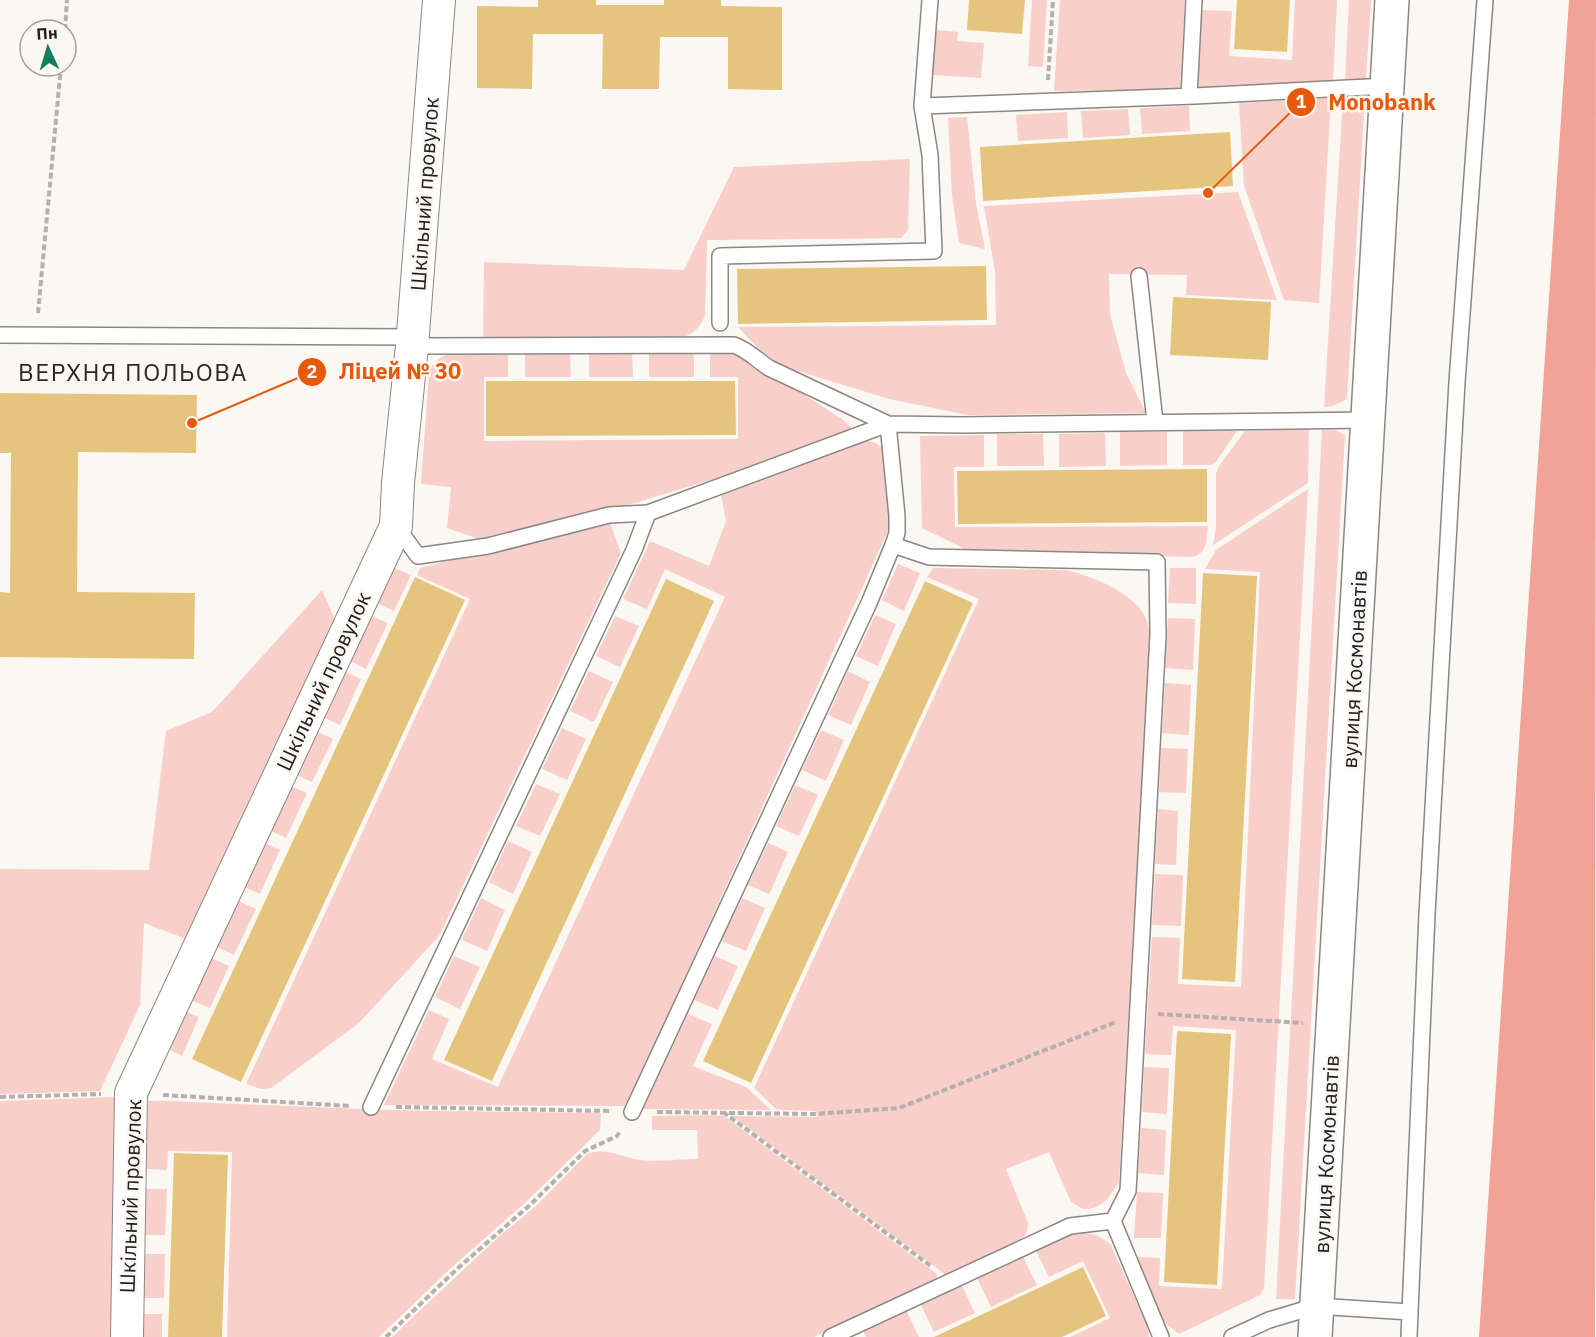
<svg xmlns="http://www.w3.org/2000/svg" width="1596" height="1337" viewBox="0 0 1596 1337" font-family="'IBM Plex Sans',sans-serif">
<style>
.green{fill:#f8cfc9}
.forest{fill:#f3a298}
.building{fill:#e5c57d}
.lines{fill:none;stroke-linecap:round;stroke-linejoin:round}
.lane-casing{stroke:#8b8783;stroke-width:18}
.street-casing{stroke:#8b8783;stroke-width:34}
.secondary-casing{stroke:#8b8783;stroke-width:36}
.path{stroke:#b3b0ad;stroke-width:4;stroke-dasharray:6 3;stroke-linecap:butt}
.lane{stroke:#fff;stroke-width:15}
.street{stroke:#fff;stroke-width:32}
.secondary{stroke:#fff;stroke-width:33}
.labels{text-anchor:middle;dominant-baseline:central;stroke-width:5;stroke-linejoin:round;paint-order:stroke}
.street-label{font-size:21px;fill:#22201f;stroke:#fbf7f3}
.quarter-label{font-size:24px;letter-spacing:1.5px;fill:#2c2926;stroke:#fbf7f3}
.leader{fill:none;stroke:#e8590c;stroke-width:2}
.callout-dot{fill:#e8590c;stroke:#fbf7f3;stroke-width:2}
.mark-label{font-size:18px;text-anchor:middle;font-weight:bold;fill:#fff}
.callout-label{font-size:22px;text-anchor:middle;font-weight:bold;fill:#e8590c;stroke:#fbf7f3;stroke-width:5;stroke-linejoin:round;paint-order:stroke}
</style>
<rect width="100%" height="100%" fill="#fbf7f3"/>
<!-- green -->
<path class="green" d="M1032,0H1047L1043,67L1028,66Z
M1060,0H1185L1180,89L1054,91Z
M1295,0H1337L1333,81L1197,88L1202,10L1232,11L1229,56L1292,60Z
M1349,0H1371L1366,79L1345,80Z
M936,30L958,32L957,41L984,43L981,78L932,75Z
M1365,96L1347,399L1333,406L1324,407L1343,97Z
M1331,98L1319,303L1284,300L1244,186L1239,103Z
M1189,106L1190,131L1142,134L1140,108Z
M1128,109L1130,135L1083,138L1081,111Z
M1067,112L1068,138L1018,141L1016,115Z
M967,117L976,204L985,249L959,243L952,195L948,118Z
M910,159L908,230L901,238L707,240L705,316C700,327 695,332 684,337L483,339L484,262L684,270L734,167Z
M1238,192L1277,300L1186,295L1187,275L1109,274L1110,314L1126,373L1146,413L968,415L889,399L772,363L738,327L996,325L995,271L984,206Z
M710,352H739L760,372L800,392L842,419L854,430L746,469L609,511L488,542L447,528L451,487L421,484L429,373C433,363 437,359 446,355L508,353V377H484V441L738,439V377H710Z
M525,353H570L571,377H525Z
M589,353H632L633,377H589Z
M649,353H694V377H649Z
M1309,429L1308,483L1213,545L1216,527V474L1219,466L1245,431Z
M1322,430H1335L1345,435L1295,1299H1276Z
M1183,431H1237L1216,462L1210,465H1183Z
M1120,432H1167V465L1120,466Z
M1105,433L1106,466L1059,467V434Z
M997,434H1043L1044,466H997Z
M984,435V467H954L955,527L1208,526C1206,541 1208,553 1192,557L969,551L922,528L920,436Z
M863,441C872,441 876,442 882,448L890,519L888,531L626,1106L384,1105L429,1010L449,1019L432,1059L498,1087L725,597L665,569L647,609L623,599L650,541L709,566L726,521L721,495Z
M1308,489L1264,1288L1260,1295L1179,1334L1163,1321L1138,1265V1257L1160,1258L1159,1286L1222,1289L1236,1030L1173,1026L1171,1055L1145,1054L1152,937L1180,938L1178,984L1241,987L1260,572L1205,569L1216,550Z
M609,520L621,553L439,936L359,1023L271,1088L261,1089L246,1084L470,599L417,575L420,568Z
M898,564L920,573L904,611L882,600Z
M392,567L411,575L394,611L375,602Z
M933,568L1067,570C1093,577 1137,593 1147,621C1148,625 1149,631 1150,635L1119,1182L1107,1200L1098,1206L1090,1209H1083L1071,1202L1049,1152L1006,1169L1028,1223C1028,1231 1027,1234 1021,1239L946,1275L732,1116L817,1117L816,1111L782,1110L776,1109L754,1088L979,599L927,577Z
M1170,568H1196V604L1168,603Z
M322,590L337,624L189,940L144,923L140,1005L100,1091L0,1094V869L149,870L166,731L212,712Z
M369,615L388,623L366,669L348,660Z
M875,615L896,624L878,666L856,656Z
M615,616L639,626L620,667L596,656Z
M1168,618L1195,619L1193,670L1165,668Z
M343,671L361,679L340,725L321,716Z
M589,671L613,682L594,722L570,711Z
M848,671L870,682L851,725L828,715Z
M1165,683L1191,685L1189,735L1162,733Z
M562,728L586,739L567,780L542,769Z
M314,730L333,739L312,782L294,774Z
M821,730L844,740L826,781L802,770Z
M1161,748L1188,749L1186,793L1159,792Z
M536,784L560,794L540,836L516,826Z
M288,785L307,793L286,838L267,829Z
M795,785L818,795L799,836L776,826Z
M1158,809L1178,811L1176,865L1155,864Z
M262,841L280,850L260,894L241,886Z
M508,841L532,852L513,894L489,882Z
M768,843L788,852L769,894L748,885Z
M1155,874L1183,875L1181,926L1152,925Z
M481,898L505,910L487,951L462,940Z
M742,898L765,908L746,951L721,941Z
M234,899L256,909L234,955L213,945Z
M207,956L229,966L210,1008L188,999Z
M454,956L480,967L460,1009L435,997Z
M715,956L738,966L718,1010L694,1000Z
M182,1010L199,1017L182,1056L164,1047Z
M688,1014L712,1024L693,1066L746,1087L771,1110L643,1109Z
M1144,1067L1169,1068L1167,1114L1142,1112Z
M116,1097L113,1337H0V1101Z
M148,1101H168L384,1110L601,1113L600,1130L527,1201L451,1268L379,1337H227L232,1152L168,1151L167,1170L146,1169Z
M715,1115L724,1116L937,1274V1279L814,1337H392L462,1271L503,1233L536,1206L587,1154C606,1147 621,1157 639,1160C655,1162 681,1159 698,1159L697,1130H652V1116Z
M1141,1128L1166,1130L1164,1175L1138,1173Z
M145,1189H167L165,1235H145Z
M1137,1192L1163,1193L1161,1238H1134Z
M1078,1232C1092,1233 1100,1235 1111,1245L1148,1328L1149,1337H1070L1110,1318L1083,1261L1049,1277L1035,1249L1063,1236Z
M144,1254H165L164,1298H143Z
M1022,1255L1037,1285L991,1307L976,1276Z
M961,1284L975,1313L934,1332L920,1303Z
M906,1310L919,1337H866L863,1330Z
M143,1314H162V1337H143Z"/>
<!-- forest -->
<path class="forest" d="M1569,0H1596L1595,1337H1479Z"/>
<!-- building -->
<path class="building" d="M538,0H596V5H664V0H721V6L782,7V90L728,89V37H660L659,89H602L603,34H533L532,89L477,88V6L538,7Z
M969,0H1025L1022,34L967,30Z
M1237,0H1290L1287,52L1234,49Z
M1230,132L1233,186L983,201L980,147Z
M986,266L987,320L738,324L737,269Z
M1173,297L1271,302L1268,360L1170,355Z
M486,381H735L736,435L486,436Z
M0,393L197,395L196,453L78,452L77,592L195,593L194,659L0,657V592L10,593L11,453H0Z
M1207,469V522L958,524L957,471Z
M1203,573L1257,576L1235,982L1182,979Z
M415,577L465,600L241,1082L192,1059Z
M666,579L714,601L492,1081L444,1060Z
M925,581L973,603L751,1083L703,1061Z
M1177,1031L1231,1034L1217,1285L1164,1282Z
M174,1153L228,1155L222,1337H168Z
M1083,1267L1106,1316L1062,1337H934Z"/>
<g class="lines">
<!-- lane casing -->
<g class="lane-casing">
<path id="lane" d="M930,0L922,106L1195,96L1387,86
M1189,96L1194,0
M1139,276L1155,422
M720,323V256L934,251L930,155L922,106
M0,335L413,337
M412,346L734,345C748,350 757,360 769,368L888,424
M396,526L418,556L488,546L609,515L648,513L888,424L963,425L1369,420
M371,1107L634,550L648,513
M632,1112L869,603L893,545L897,533V516L888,424
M1113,1221L1161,1337
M831,1337L1070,1226L1113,1221L1128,1191L1158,635L1157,562L929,557L893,545
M1232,1337L1269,1320L1316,1306L1410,1312L1427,914L1457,382L1485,0
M1409,1337L1410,1312"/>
</g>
<!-- street casing -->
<g class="street-casing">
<path id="street" d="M127,1337L131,1093L396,526L398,483L412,346L439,0"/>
</g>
<!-- secondary casing -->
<g class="secondary-casing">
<path id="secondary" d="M1315,1337L1392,0"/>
</g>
<!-- path -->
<path class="path" d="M65,30L67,0
M1048,80L1053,0
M38,313L61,66
M1158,1014L1303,1023
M163,1095L350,1106
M0,1097L101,1094
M396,1107L611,1111
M657,1112L814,1114L899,1108L1116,1022
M723,1112L932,1267
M386,1337L457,1269L531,1204L585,1151L617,1136L620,1131"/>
<!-- lane -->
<use href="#lane" class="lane"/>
<!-- street -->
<use href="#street" class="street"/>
<!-- secondary -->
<use href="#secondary" class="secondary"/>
</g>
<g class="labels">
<!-- street labels -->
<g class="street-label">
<text transform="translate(424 194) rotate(-86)">Шкільний провулок</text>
<text transform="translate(1354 669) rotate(-87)">вулиця Космонавтів</text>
<text transform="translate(323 681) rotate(-65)">Шкільний провулок</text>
<text transform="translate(1326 1154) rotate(-87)">вулиця Космонавтів</text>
<text transform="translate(130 1196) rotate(-88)">Шкільний провулок</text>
</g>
<!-- quarter labels -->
<g class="quarter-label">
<text x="133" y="372">ВЕРХНЯ ПОЛЬОВА</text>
</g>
</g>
<!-- callouts -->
<path class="leader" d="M1208 193L1301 102M192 423L312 372"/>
<g class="callout-dot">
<circle cx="1208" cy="193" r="6"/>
<circle cx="192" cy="423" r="6"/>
<circle cx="1301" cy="102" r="15"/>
<circle cx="312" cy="372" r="15"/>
</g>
<g class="mark-label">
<text x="1301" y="108">1</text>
<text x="312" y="378">2</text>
</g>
<g class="callout-label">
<text x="1382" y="110">Monobank</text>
<text x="400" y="379">Ліцей № 30</text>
</g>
<!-- north arrow -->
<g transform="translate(48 48) rotate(356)"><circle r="28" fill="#fbf7f3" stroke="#a4a19e" stroke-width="1.5"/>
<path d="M0-4.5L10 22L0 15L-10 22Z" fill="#11805c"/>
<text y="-9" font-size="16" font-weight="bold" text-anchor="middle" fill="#22201f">Пн</text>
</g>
</svg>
